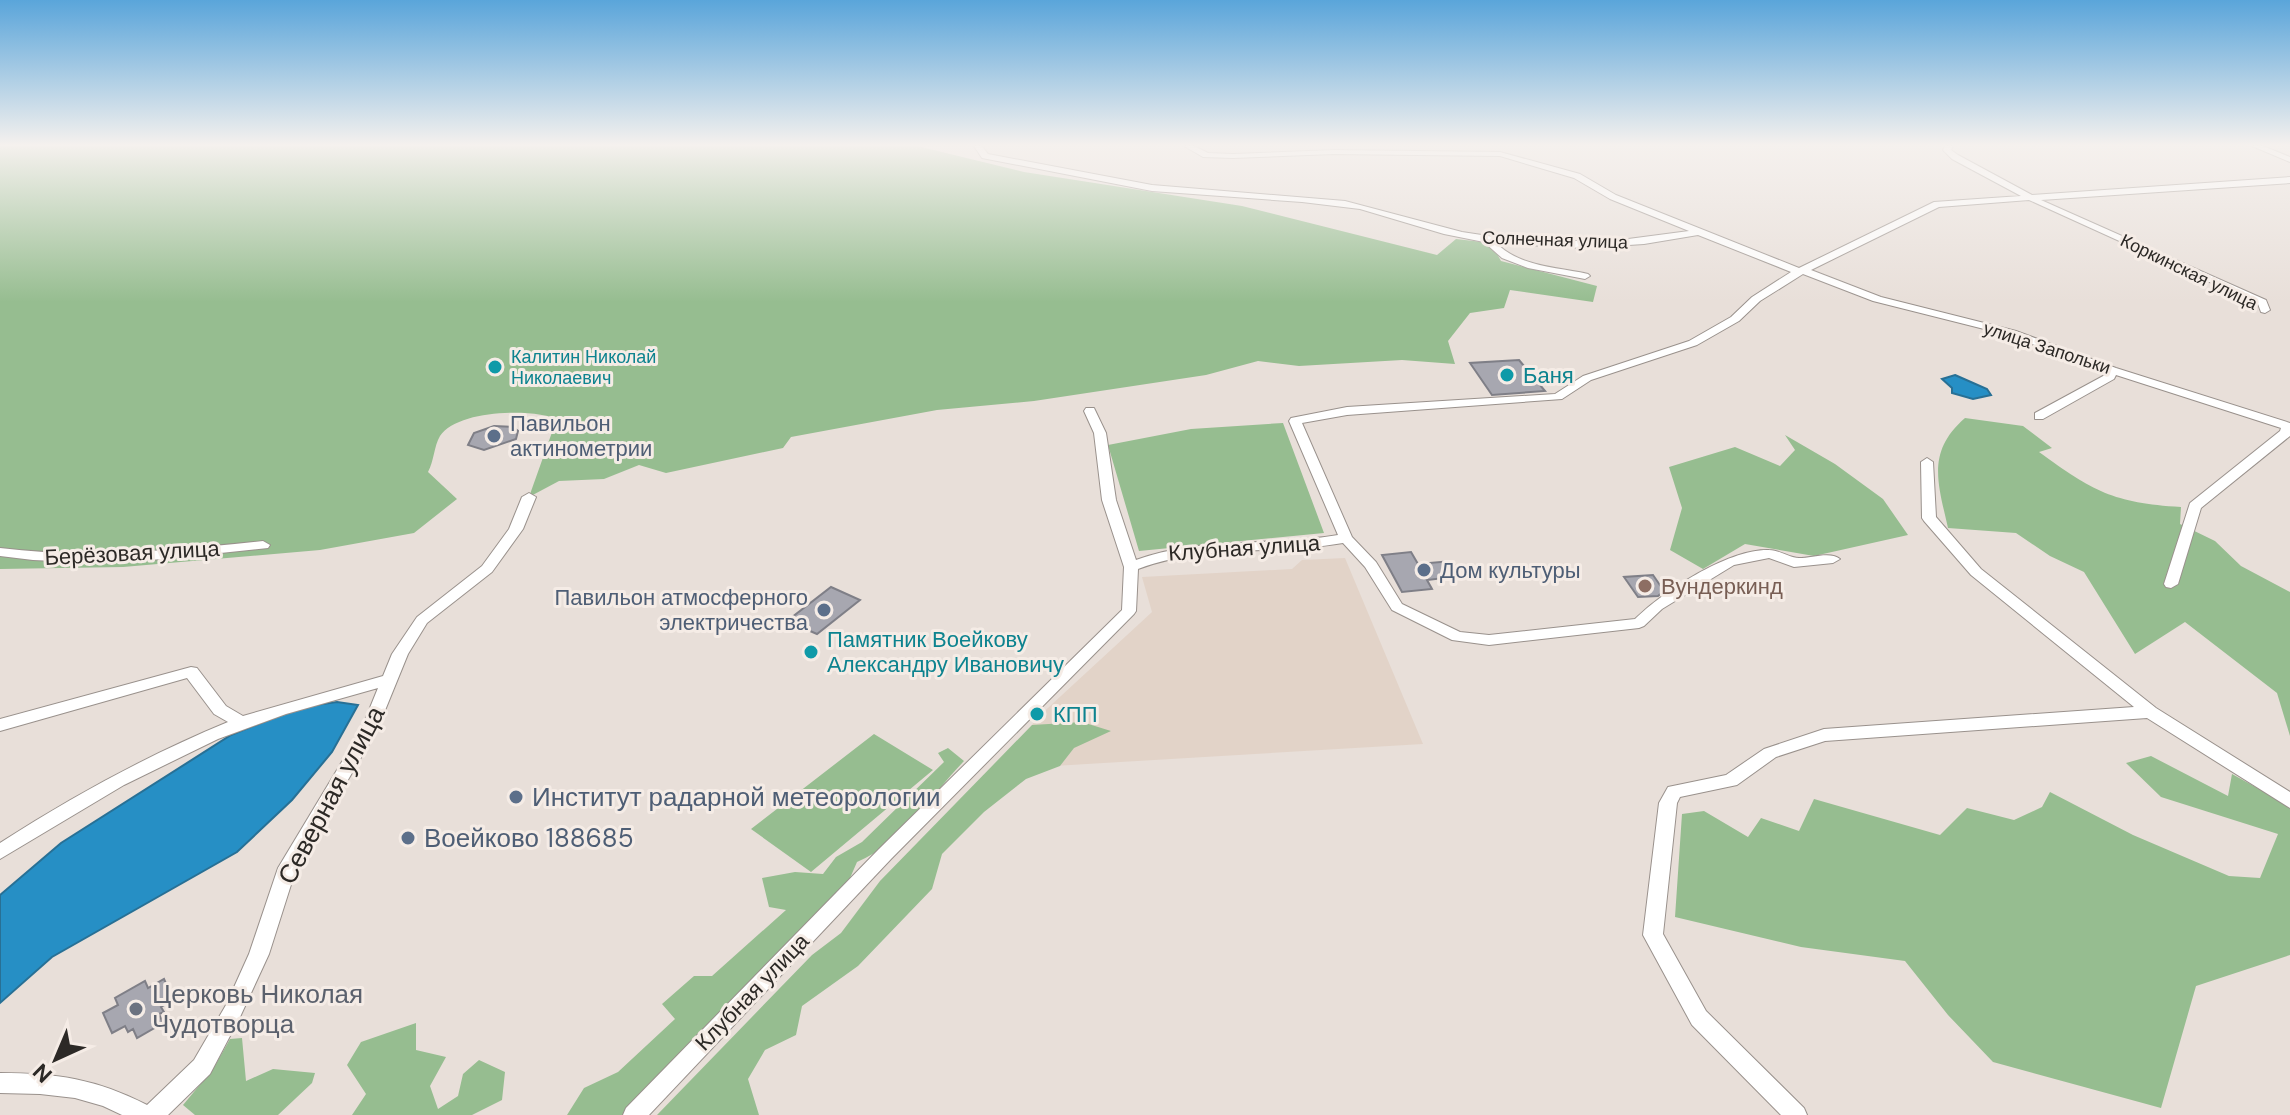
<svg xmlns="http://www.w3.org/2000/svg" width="2290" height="1115" viewBox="0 0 2290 1115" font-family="'DM Sans',sans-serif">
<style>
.built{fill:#e2d3c8}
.green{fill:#96bd90}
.water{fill:#268fc5;stroke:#287095;stroke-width:2}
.building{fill:#a7a7b0;stroke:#7f7f87;stroke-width:2}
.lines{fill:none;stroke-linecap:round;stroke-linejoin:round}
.minor-casing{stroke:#99918c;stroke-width:2}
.minor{fill:#fff;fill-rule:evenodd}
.culture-dot{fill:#0f9aa8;stroke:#f5ece6;stroke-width:3}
.service-dot{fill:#5c6f8a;stroke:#f5ece6;stroke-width:3}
.education-dot{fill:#8d6e63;stroke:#f5ece6;stroke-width:3}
.worship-dot{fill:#6b7280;stroke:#f5ece6;stroke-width:3}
.labels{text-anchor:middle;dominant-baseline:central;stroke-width:6;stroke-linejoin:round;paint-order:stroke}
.far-street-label{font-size:18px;fill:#2c2926;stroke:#f5ece6}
.far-culture-label{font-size:18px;fill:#0d838f;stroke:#f5ece6;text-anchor:start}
.culture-label{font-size:22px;fill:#0d838f;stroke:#f5ece6;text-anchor:start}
.service-label{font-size:22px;fill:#4e5e75;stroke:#f5ece6;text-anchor:start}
.street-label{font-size:22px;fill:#2c2926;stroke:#f5ece6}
.education-label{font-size:22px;fill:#785e54;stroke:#f5ece6;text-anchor:start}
.near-street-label{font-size:26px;fill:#2c2926;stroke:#f5ece6}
.near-service-label{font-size:26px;fill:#4e5e75;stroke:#f5ece6;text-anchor:start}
.near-worship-label{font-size:26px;fill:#5b616d;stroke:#f5ece6;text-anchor:start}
</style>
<rect width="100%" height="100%" fill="#e8dfd9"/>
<!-- built -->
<path class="built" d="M1345,558L1423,744L1003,769L1036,719L1152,612L1142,577L1292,569L1302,560Z"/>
<!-- green -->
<path class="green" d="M0,146H917L1024,172L1242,206L1437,255L1456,239L1491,243L1501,261L1597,286L1593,302L1510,290L1504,308L1470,313L1448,341L1455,364L1402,360L1299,366L1258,361L1206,375L1034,401L937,410L791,437L783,448L666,473L639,465L604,479L559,481L529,497L556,421L560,420C535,408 458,409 440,436C434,446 434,461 428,472L457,499L414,533L320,550L123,567L0,569Z
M1965,418L2023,426L2052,448L2039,452C2093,491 2113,503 2181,507L2180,524L2215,541L2241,566L2290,592V736L2277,693L2185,622L2135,654L2084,572L2050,556L2016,533L1948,528C1938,483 1926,452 1965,418Z
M1283,423L1324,533L1139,551L1108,445L1191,429Z
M1785,435L1835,464L1883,499L1908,535L1814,556L1745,544L1703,569L1670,550L1682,508L1669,467L1735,447L1780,466L1795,450Z
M1082,722L1111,731L1074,748L1060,766L1026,779L984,812L942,854L932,889L858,966L802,1006L796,1035L765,1050L748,1079L759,1115H657L812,955L841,933L880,881L1032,725Z
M874,734L933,770L811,872L751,829Z
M948,748L964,761C930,796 904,842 857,862L847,885L628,1115H567L584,1088L618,1072L675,1019L662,1004L694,976H712L786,910L769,907L762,878L795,872L823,874L836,857L862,842L944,762L938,753Z
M2151,756L2228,796L2232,774L2290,806V955L2196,986L2161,1108L1993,1062L1948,1015L1905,961L1801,947L1675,917L1682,814L1704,811L1748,837L1761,818L1799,831L1814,799L1940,835L1967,808L2014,820L2042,807L2050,792L2133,835L2229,876L2260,878L2278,834L2161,797L2126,763Z
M416,1023V1050L446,1057L430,1086L438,1109L458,1096L463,1074L479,1060L505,1072L502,1100L472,1115H352L366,1094L347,1065L361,1042Z
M242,1038L246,1081L273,1069L315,1073L312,1083L278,1115H195L183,1105L213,1069L230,1039Z"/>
<!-- water -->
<path class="water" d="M1955,375L1987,389L1991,395L1973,399L1952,393V388L1942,379Z
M337,702L358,705L332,752L292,800L237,852L52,957L0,1003V895L61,843L231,735L301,707Z"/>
<!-- building -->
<path class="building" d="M1519,360L1545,391L1492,395L1470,363Z
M494,426L513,427L518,431L516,439L484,450L468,445L474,433Z
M1411,552L1418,564L1452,561L1461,576L1427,580L1432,589L1402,592L1382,555Z
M1653,575L1664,591L1658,596L1638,597L1624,577Z
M831,587L860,600L817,634L787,621Z
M164,979L173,1000L161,1007L164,1012L159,1014L163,1023L137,1038L133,1029L128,1032L125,1026L112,1033L103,1013L118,1005L115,998L145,981L148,988Z"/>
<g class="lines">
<!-- minor casing -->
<g class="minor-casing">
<path id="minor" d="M974,146H982L988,154L1152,185L1345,201L1462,232L1521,241H1613L1689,231L1610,199L1574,178L1500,156L1334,154L1233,158L1203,157L1184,146H1194L1208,153L1233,154L1334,150L1500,152L1580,174L1616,195L1799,268L1934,202L2021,196L1952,159L1943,150L1945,146H1953L1951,150L1958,155L2032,195L2290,177V183L2041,200L2266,300L2270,310L2265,313L2261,312L2258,304L2029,200L1939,207L1811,270L1881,297L2016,331L2116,368L2290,423V436L2201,508L2178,584L2171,588L2166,587L2164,584L2190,503L2280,431L2281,428L2116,375L2114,379L2043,419H2035V413L2105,375L2106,372L2008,335L1873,301L1803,274L1760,301L1739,321L1697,345L1591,380L1562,399L1347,415L1302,423L1352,537L1376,562L1402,604L1460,632L1489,635L1635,619C1664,591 1728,549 1769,550C1780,550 1789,558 1799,558C1812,558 1830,551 1840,559L1833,563L1794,567L1769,558L1734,565L1662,609L1644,626L1639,628L1489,645L1452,640L1392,610L1365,567L1343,543C1274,555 1204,544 1138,569L1136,611L1134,614L891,859L649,1115H623L626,1108L879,849L1122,610L1124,567L1102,500L1094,433L1084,411L1086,408H1094L1106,433L1116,500L1136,560C1201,536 1271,547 1338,535L1289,421L1291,418L1347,407L1555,394L1583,376L1689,341L1731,317L1752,297L1791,272L1698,235L1644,244L1582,248L1496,243C1520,267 1557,267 1588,274L1590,276L1585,279L1528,268L1502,258L1484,242L1444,234L1360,209L1302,202L1152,191L982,158Z
M2252,146H2263L2290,157V162Z
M1927,458L1933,462L1936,517L1981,569L2156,708L2290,792V808L2147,718L1825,741L1776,757L1737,785L1680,797L1677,803L1663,934L1706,1011L1804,1108L1807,1115H1781L1692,1025L1643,935L1659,803L1668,787L1726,775L1764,749L1824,729L2134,707L1971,575L1924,521L1922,518L1921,462Z
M529,493L536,497L523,529L492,572L427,623L408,654L377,730L296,869L269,954L240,1017L210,1074L168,1115H122L103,1106L75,1098L40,1094L0,1093V1073C56,1073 97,1079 147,1105L194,1060L226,1005L249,954L278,868L361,730L378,688L286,714L218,739L124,785L0,859V843C73,796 148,755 228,722L214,714L187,678L0,731V719L191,667L197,668L226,706L243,716L383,676L392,654L417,617L482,566L509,529L522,497Z
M263,541L270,545L268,548L164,559L99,563L33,560L0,556V548C88,559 175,550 263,541Z"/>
</g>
<!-- minor -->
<use href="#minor" class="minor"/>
</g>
<!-- sky -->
<linearGradient id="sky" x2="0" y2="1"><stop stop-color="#5aa5da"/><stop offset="0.48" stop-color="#f5f1ee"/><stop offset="1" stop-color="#f5f1ee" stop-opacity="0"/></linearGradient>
<rect width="2290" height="302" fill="url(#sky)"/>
<!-- markers -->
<g class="culture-dot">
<circle cx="495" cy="367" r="8"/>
<circle cx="1507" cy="375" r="8"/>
<circle cx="811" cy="652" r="8"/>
<circle cx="1037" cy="714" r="8"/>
</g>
<g class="service-dot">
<circle cx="494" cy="436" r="8"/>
<circle cx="1424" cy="570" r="8"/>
<circle cx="824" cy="610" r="8"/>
<circle cx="516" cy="797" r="8"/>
<circle cx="408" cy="838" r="8"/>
</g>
<circle class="education-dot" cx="1645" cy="586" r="8"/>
<circle class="worship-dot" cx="136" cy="1009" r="8"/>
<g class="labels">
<!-- far-street labels -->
<g class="far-street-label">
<text transform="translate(1555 240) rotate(2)">Солнечная улица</text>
<text transform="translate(2189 272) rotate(26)">Коркинская улица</text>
<text transform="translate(2047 348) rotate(18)">улица Запольки</text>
</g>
<!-- far-culture labels -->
<g class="far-culture-label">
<text x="511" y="357">Калитин Николай<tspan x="511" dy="21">Николаевич</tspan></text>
</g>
<!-- culture labels -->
<g class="culture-label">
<text x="1523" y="375">Баня</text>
<text x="827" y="639">Памятник Воейкову<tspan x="827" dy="25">Александру Ивановичу</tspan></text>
<text x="1053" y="714">КПП</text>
</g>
<!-- service labels -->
<g class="service-label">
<text x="510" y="423">Павильон<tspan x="510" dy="25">актинометрии</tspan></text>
<text x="1440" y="570">Дом культуры</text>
<text x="808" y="597" text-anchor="end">Павильон атмосферного<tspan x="808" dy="25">электричества</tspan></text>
</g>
<!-- street labels -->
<g class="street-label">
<text transform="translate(1244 548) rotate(-4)">Клубная улица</text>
<text transform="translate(132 553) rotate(-3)">Берёзовая улица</text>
<text transform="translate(752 992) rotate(-46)">Клубная улица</text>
</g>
<!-- education labels -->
<g class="education-label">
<text x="1661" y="586">Вундеркинд</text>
</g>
<!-- near-street labels -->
<g class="near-street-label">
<text transform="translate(331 795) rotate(-62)">Северная улица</text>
</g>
<!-- near-service labels -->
<g class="near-service-label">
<text x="532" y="797">Институт радарной метеорологии</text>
<text x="424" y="838">Воейково 188685</text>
</g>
<!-- near-worship labels -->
<g class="near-worship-label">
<text x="152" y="994">Церковь Николая<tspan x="152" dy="30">Чудотворца</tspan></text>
</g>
</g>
<!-- north arrow -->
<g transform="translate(56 1059) rotate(224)" stroke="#f5ece6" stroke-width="6" paint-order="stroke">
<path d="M0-6L14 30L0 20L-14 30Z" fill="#2c2926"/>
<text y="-12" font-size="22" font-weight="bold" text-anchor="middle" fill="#2c2926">N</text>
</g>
</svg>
